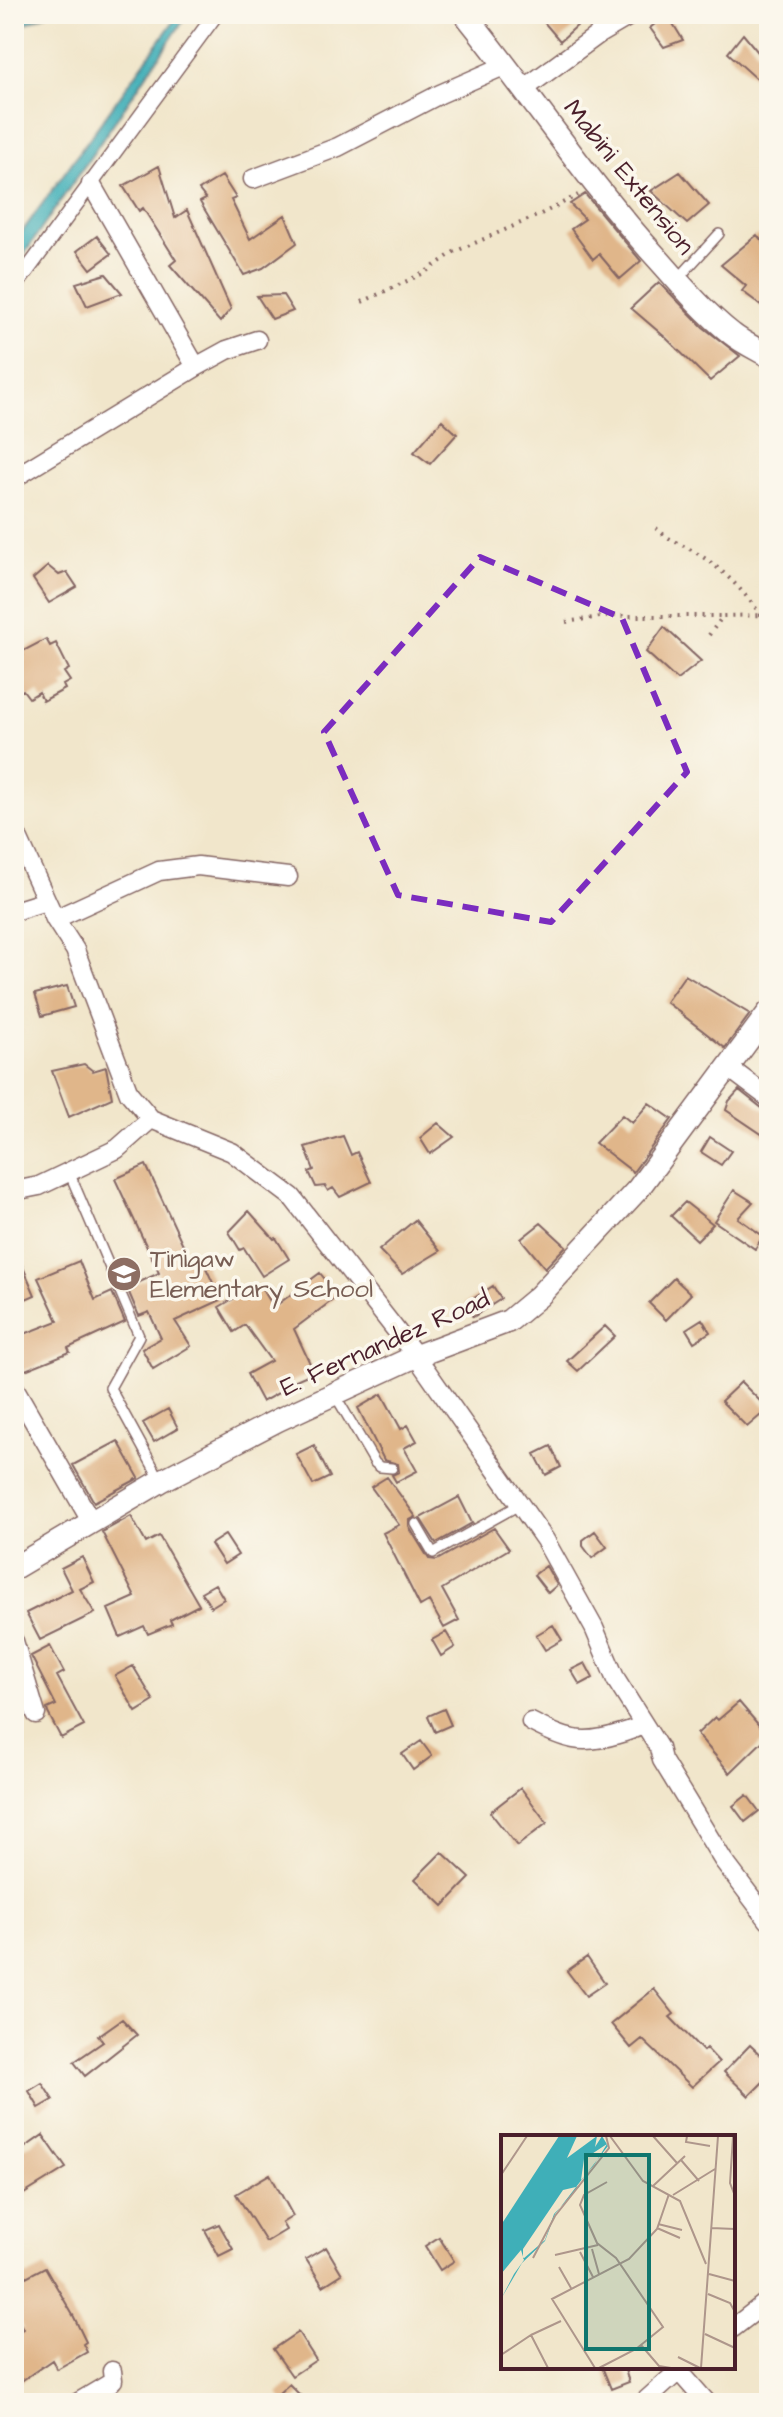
<svg xmlns="http://www.w3.org/2000/svg" width="783" height="2417" viewBox="0 0 783 2417" font-family="'Architects Daughter',sans-serif">
<style>
.water{fill:#3fafb8;stroke:#446772;stroke-width:2}
.building{fill:#e0b68a}
.lines{fill:none;stroke-linecap:round;stroke-linejoin:round}
.service-casing{stroke:#846563;stroke-width:12}
.pedestrian-casing{stroke:#846563;stroke-width:17}
.minor-casing{stroke:#846563;stroke-width:21}
.tertiary-casing{stroke:#846563;stroke-width:25}
.path{stroke:#846563;stroke-width:4;stroke-dasharray:2 6;stroke-linecap:butt}
.service{stroke:#fff;stroke-width:9}
.pedestrian{stroke:#fff;stroke-width:14}
.minor{stroke:#fff;stroke-width:18}
.tertiary{stroke:#fff;stroke-width:22}
.marked{fill:none;stroke:#7b2cbf;stroke-width:6;stroke-dasharray:16 10;stroke-linejoin:round}
.labels{text-anchor:middle;dominant-baseline:central;stroke-width:7;stroke-linejoin:round;paint-order:stroke}
.street-label{font-size:26px;fill:#4a1f2b;stroke:#fbf7ec}
.education-label{font-size:26px;fill:#785e54;stroke:#fbf7ec;text-anchor:start}
.inset-road{fill:none;stroke:#ae968b;stroke-width:2}
.view{fill:#0f766e;fill-opacity:0.15;stroke:#0f766e;stroke-width:4}
.inset-edge{fill:none;stroke:#4a1f2b;stroke-width:4}
</style>
<rect width="100%" height="100%" fill="#fbf7ec"/>
<filter id="ink" filterUnits="userSpaceOnUse"><feTurbulence type="fractalNoise" baseFrequency=".0125" numOctaves="2"/><feDisplacementMap in="SourceGraphic" scale="16" xChannelSelector="R" yChannelSelector="G"/><feConvolveMatrix kernelMatrix="1 2 1 2 8 2 1 2 1" color-interpolation-filters="sRGB"/></filter>
<filter id="wash" filterUnits="userSpaceOnUse"><feTurbulence type="fractalNoise" baseFrequency=".006" numOctaves="4" result="noise"/><feDisplacementMap in="SourceGraphic" scale="32" xChannelSelector="R" yChannelSelector="G"/><feGaussianBlur stdDeviation="1.8" result="paint"/><feColorMatrix in="noise" values="0 0 0 0 0 0 0 0 0 0 0 0 0 0 0 0 0 1.4 0 .05"/><feComposite in="paint" operator="in"/></filter>
<g filter="url(#wash)">
<rect width="100%" height="100%" fill="#f1e6cb"/>
<!-- water -->
<path class="water" d="M14,14H47L14,29Z
M179,14H188L14,269V243Z"/>
<g id="blocks">
<!-- building -->
<path class="building" d="M537,14H590L560,41Z
M667,14L683,40L664,47L650,28Z
M743,34L767,63L758,80L728,53Z
M159,166L175,218L187,210L231,309L220,322L170,265L176,260L143,208L139,211L123,186Z
M680,172L709,205L687,224L651,191Z
M222,176L236,198L231,200L250,239L285,215L297,243L263,268L244,275L200,202L206,199L199,190Z
M585,194L641,261L620,279L599,254L593,259L571,229L585,219L570,204Z
M757,235L769,250V298L762,306L742,291L746,286L721,265Z
M97,236L111,254L91,269L77,251Z
M106,274L122,293L87,306L76,283Z
M659,282L703,327L740,356L710,381L666,338L631,308Z
M283,295L293,311L272,319L257,296Z
M442,420L457,434L430,464L414,452Z
M48,566L59,575L67,572L77,587L49,603L33,579Z
M664,627L701,661L677,680L646,652Z
M46,639L50,646L56,643L69,669L64,672L70,681L63,685L65,689L43,701L39,692L29,698L23,690L14,695V660L23,655L21,652Z
M685,975L750,1014L725,1048L666,1002Z
M67,986L74,1007L42,1016L35,994Z
M84,1064L93,1071L106,1067L112,1098L69,1117L52,1071Z
M739,1090L762,1108L769,1110V1139L726,1110L729,1101Z
M649,1103L672,1119L633,1172L595,1143L622,1115L632,1123Z
M438,1123L454,1137L430,1154L420,1138Z
M343,1136L351,1155L357,1152L371,1182L340,1197L333,1188L328,1191L325,1186L316,1187L309,1172L314,1170L305,1147Z
M710,1137L731,1151L721,1165L701,1152Z
M146,1165L191,1262L201,1257L221,1300L175,1321L191,1346L153,1369L142,1349L161,1338L149,1312L139,1316L127,1288L159,1273L115,1179Z
M734,1190L753,1202L738,1218L763,1236L755,1249L714,1221Z
M685,1202L713,1224L697,1240L671,1216Z
M249,1211L274,1239L276,1238L289,1259L262,1276L244,1248L240,1250L229,1232Z
M415,1220L440,1251L402,1274L379,1250Z
M541,1223L566,1246L545,1268L521,1239Z
M14,1246L35,1295L14,1304Z
M79,1261L95,1300L112,1292L125,1322L68,1348L70,1352L18,1373L14,1363V1338L58,1321L38,1278Z
M320,1273L338,1296L294,1329L314,1372L280,1387L282,1391L262,1402L247,1374L271,1361L245,1325L234,1332L219,1307L259,1284L274,1307Z
M674,1278L691,1294L666,1320L649,1303Z
M493,1286L501,1299L473,1317L465,1304Z
M702,1319L710,1332L694,1342L686,1329Z
M605,1326L615,1336L578,1371L567,1361Z
M741,1382L768,1409L747,1427L721,1401Z
M382,1394L401,1429L408,1425L417,1441L404,1448L417,1471L396,1482L392,1475L399,1472L398,1464L384,1460L358,1408Z
M168,1409L178,1428L154,1442L143,1423Z
M118,1441L139,1478L94,1502L73,1465Z
M314,1445L330,1477L313,1485L296,1454Z
M551,1446L561,1467L546,1475L535,1454Z
M387,1477L416,1517L410,1520L409,1527L429,1559L437,1560L494,1528L509,1549L442,1589L459,1620L444,1628L429,1601L420,1606L383,1533L399,1525L371,1487Z
M459,1497L472,1523L436,1543L420,1518Z
M131,1516L146,1543L159,1536L199,1605L170,1620L172,1624L148,1634L144,1626L120,1637L108,1609L135,1597L102,1532Z
M595,1531L607,1547L592,1558L583,1546V1540Z
M225,1535L238,1555L224,1564L211,1544Z
M82,1557L94,1582L80,1589L95,1613L40,1640L26,1613L72,1590L61,1568Z
M546,1566L557,1585L548,1593L534,1575Z
M215,1584L224,1599L211,1607L201,1592Z
M553,1625L562,1640L545,1650L536,1635Z
M446,1632L455,1647L441,1656L432,1640Z
M50,1646L64,1672L57,1676L84,1726L61,1738L48,1713L47,1709L56,1705L31,1656Z
M585,1663L593,1678L580,1685L571,1670Z
M133,1666L154,1701L136,1712L115,1676Z
M739,1702L768,1736L730,1773L697,1734L715,1717L718,1720Z
M444,1709L451,1725L435,1732L428,1716Z
M421,1741L432,1756L413,1770L402,1754Z
M521,1788L547,1823L517,1846L490,1812Z
M747,1795L759,1811L745,1822L733,1806Z
M442,1852L470,1878L443,1906L415,1879Z
M587,1957L605,1983L586,1996L567,1971Z
M654,1989L674,2014L670,2017L703,2051L706,2048L719,2062L692,2087L642,2039L631,2048L611,2024Z
M122,2019L137,2035L85,2076L74,2062L103,2042L98,2036Z
M750,2045L769,2063V2076L749,2096L724,2072Z
M42,2083L53,2100L39,2108L29,2091Z
M43,2135L66,2168L14,2200V2165L25,2159L20,2151Z
M270,2174L293,2216L282,2223L286,2230L266,2242L236,2194Z
M219,2224L233,2249L219,2256L205,2230Z
M439,2237L454,2261L440,2270L425,2246Z
M326,2247L342,2274L323,2286L306,2259Z
M14,2261L26,2277L45,2267L74,2317L86,2342L83,2344L87,2352L57,2369L52,2360L20,2382L14,2374V2335L23,2329L14,2311Z
M298,2332L316,2360L292,2376L273,2349Z
M602,2367H624L629,2382L611,2389Z
M289,2384L300,2395L292,2403H287L278,2394Z"/>
</g>
</g>
<g filter="url(#ink)">
<use href="#blocks" fill-opacity="0" stroke="#846563" stroke-width="2"/>
<g class="lines">
<!-- service casing -->
<g class="service-casing">
<path id="service" d="M677,280L719,234
M69,1172L139,1336L110,1388L161,1481
M335,1395L375,1463L380,1467L392,1468
M416,1524L433,1553L521,1504"/>
</g>
<!-- pedestrian casing -->
<g class="pedestrian-casing">
<path id="pedestrian" d="M14,288L216,14"/>
</g>
<!-- minor casing -->
<g class="minor-casing">
<path id="minor" d="M524,89L599,34L633,14
M253,179L338,147L440,94L506,65
M91,184L196,367
M14,478L196,367L227,350L257,340
M14,829L55,919L75,950L129,1093L151,1119L232,1152L292,1197L416,1356L545,1540L594,1628L616,1680L659,1748L662,1760L723,1860L769,1921
M14,911L46,901
M55,919L159,871L198,866L288,877
M729,1068L769,1098
M14,1191L39,1186L117,1149L151,1119
M14,1387L91,1521
M14,1641L36,1714
M531,1722C564,1739 581,1746 618,1734C627,1731 635,1730 642,1724
M733,2328L769,2300
M678,2370L707,2403
M77,2403L109,2384L113,2380L112,2371
M643,2403L683,2367"/>
</g>
<!-- tertiary casing -->
<g class="tertiary-casing">
<path id="tertiary" d="M465,14C531,95 588,183 659,260C682,286 705,313 732,334C743,343 757,349 769,356
M14,1568L161,1481L278,1420L416,1356L509,1321L539,1296L638,1189L769,1012"/>
</g>
<!-- path -->
<path class="path" d="M362,302L424,273L454,252L539,215L578,195
M656,528C670,541 677,542 693,551C720,566 743,590 761,615
M566,622L607,616H723
M709,635L723,616L769,615"/>
<!-- service -->
<use href="#service" class="service"/>
<!-- pedestrian -->
<use href="#pedestrian" class="pedestrian"/>
<!-- minor -->
<use href="#minor" class="minor"/>
<!-- tertiary -->
<use href="#tertiary" class="tertiary"/>
</g>
</g>
<!-- marked area -->
<path class="marked" d="M480,557L622,618L687,772L551,922L398,895L324,732Z"/>
<!-- icons -->
<defs>
<g id="school-disc" transform="scale(1.8)"><circle r="9.5" fill="#8d6e63" stroke="#fbf7ec"/><path d="M0-5L7-2L0 1L-7-2ZM-4 1L0 2.5L4 1V4Q0 6-4 4Z" fill="#fff"/></g>
</defs>
<g fill-rule="evenodd">
<use href="#school-disc" x="124" y="1274"/>
</g>
<g class="labels">
<!-- street labels -->
<g class="street-label">
<text transform="translate(629 177) rotate(51)">Mabini Extension</text>
<text transform="translate(385 1343) rotate(-24)">E. Fernandez Road</text>
</g>
<!-- education labels -->
<g class="education-label">
<text x="150" y="1259">Tinigaw<tspan x="150" dy="30">Elementary School</tspan></text>
</g>
</g>
<!-- overview -->
<g transform="translate(501 2135)">
<rect width="234" height="234" fill="#f1e6cb"/>
<path d="M58,1H76L66,23L96,1L94,12L101,1L107,11L54,79L44,106L21,128L0,164L13,139L23,125L20,115L0,139V90ZM106,9L93,30L80,45L83,24ZM79,51L53,79L44,105L22,124V114L62,55Z" fill="#3fafb8" fill-rule="evenodd"/>
<path class="inset-road" d="M109,1L142,46L179,66L205,129M152,1L176,28M186,1L185,7L209,11M232,2L229,48L234,61M180,25L198,46M0,40L26,1M152,51L184,21M172,60L214,34M157,89L181,95M156,93L179,103M210,93L234,94M91,114L98,139M79,117L92,142M54,120L97,110M32,123L54,81L108,13L105,1M58,132L70,153M208,139L234,146M207,159L229,168L234,177M204,199L234,213M30,200L60,186M140,210L158,231L170,233M0,220L30,200L47,233M177,222L199,233M94,233L51,164L128,124L156,94L168,59M98,233L135,214L162,192L115,123L96,108L79,70L83,60L106,47M200,233L217,1"/>
<path class="view" d="M85,20H148V214H85Z"/>
<rect width="234" height="234" class="inset-edge"/>
</g>
<!-- margin -->
<rect width="783" height="2417" fill="none" stroke="#fbf7ec" stroke-width="48"/>
</svg>
